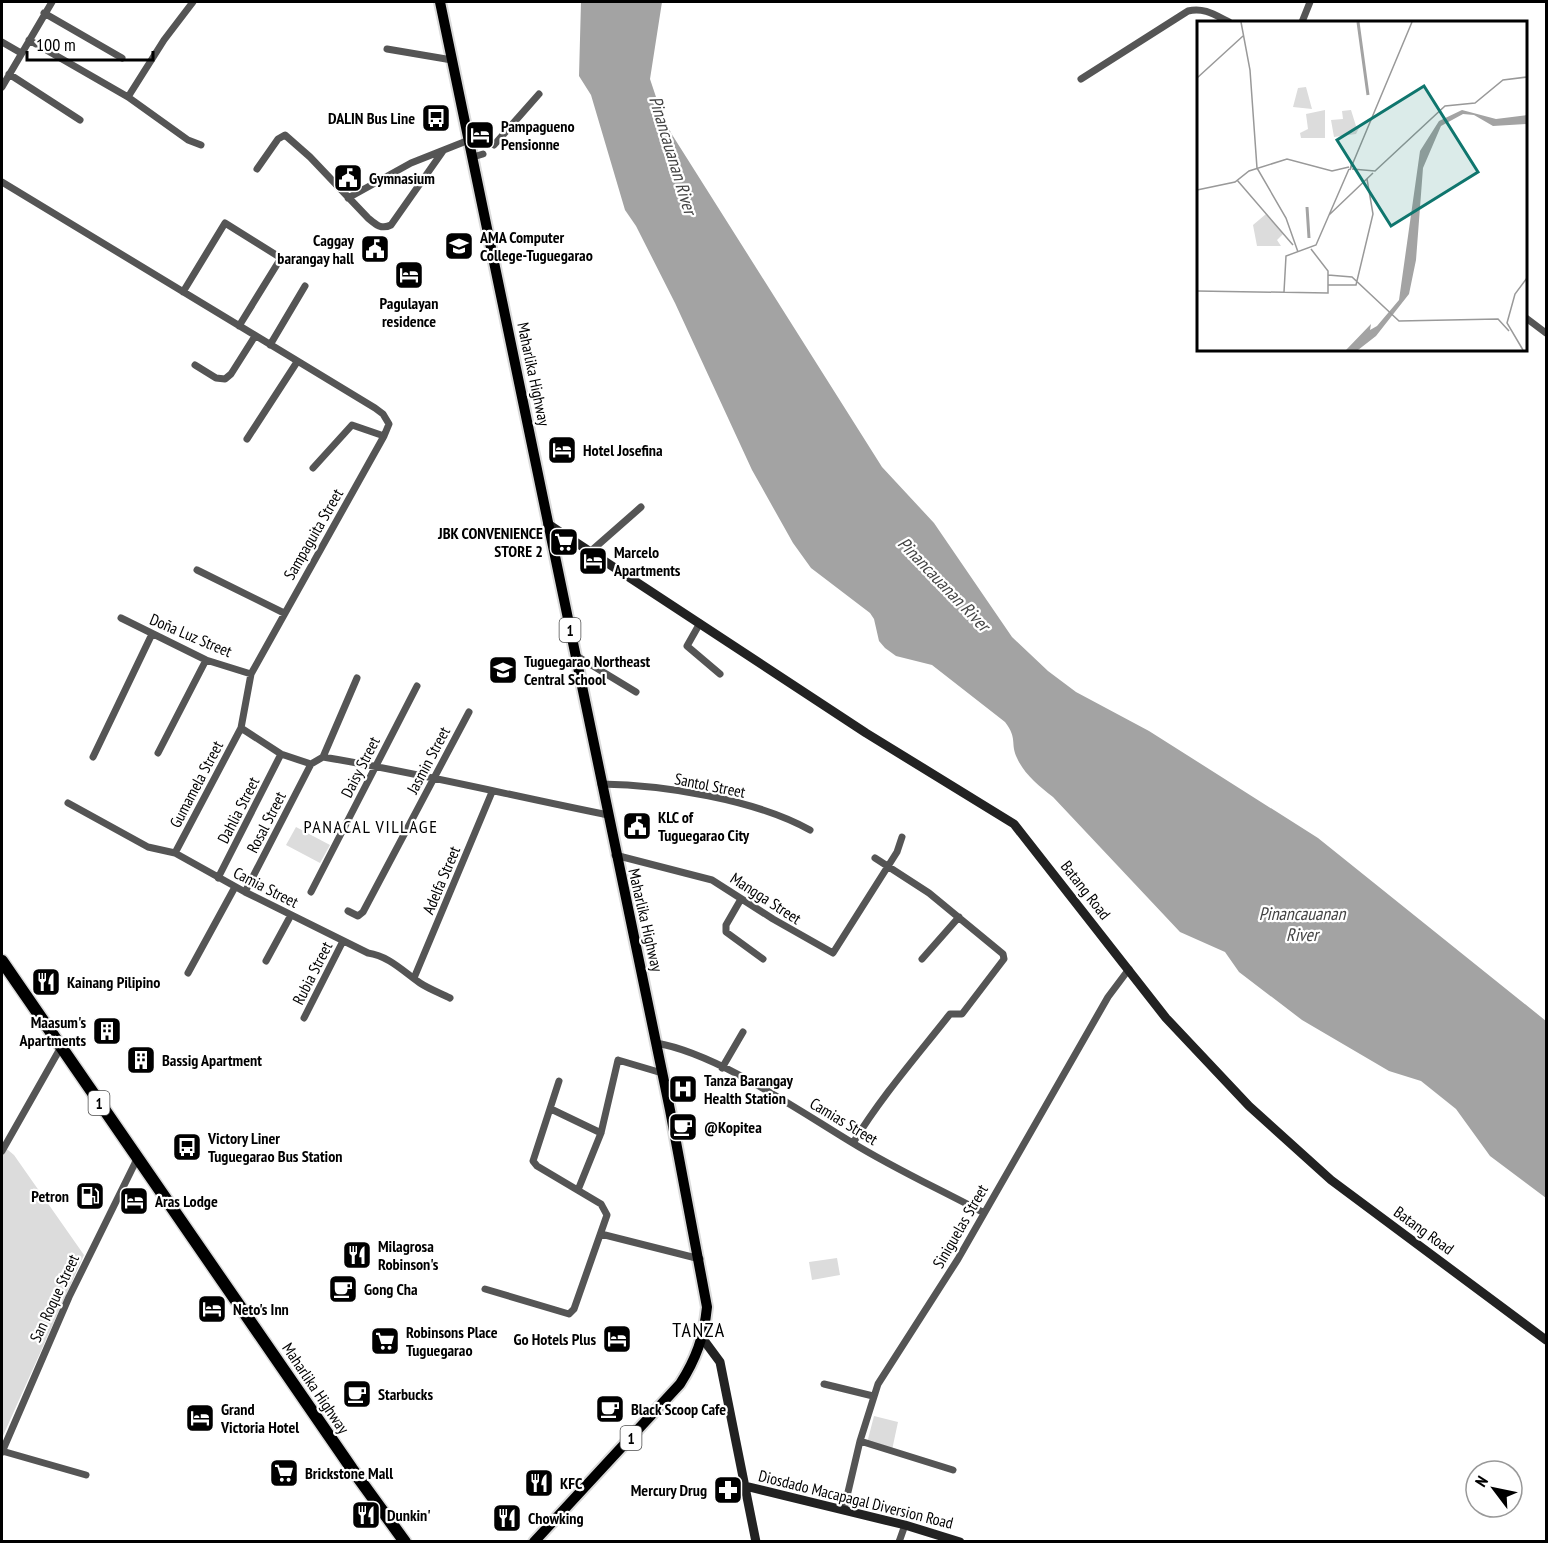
<svg xmlns="http://www.w3.org/2000/svg" width="1548" height="1543" viewBox="0 0 1548 1543" font-family="'PT Sans Narrow',sans-serif">
<style>
.green{fill:#dcdcdc}
.water{fill:#a3a3a3}
.lines{fill:none;stroke-linecap:round;stroke-linejoin:round}
.primary-casing{stroke:#dbdbdb;stroke-width:14}
.highway-casing{stroke:#dbdbdb;stroke-width:15}
.street{stroke:#555;stroke-width:7}
.secondary{stroke:#222;stroke-width:9}
.primary{stroke:#000;stroke-width:10}
.highway{stroke:#000;stroke-width:12}
.labels{text-anchor:middle;dominant-baseline:central;stroke-width:4.5;stroke-linejoin:round;paint-order:stroke}
.shield{fill:#fff;stroke:#4c4c4c;stroke-width:1.5}
.shield-label{font-size:15px;font-weight:bold;fill:#000}
.poi-label{font-size:16px;font-weight:bold;fill:#000;stroke:#fff;text-anchor:start}
.street-label{font-size:16px;fill:#000;stroke:#fff}
.water-label{font-size:18px;font-style:italic;fill:#444;stroke:#fff}
.neighbourhood-label{font-size:18px;letter-spacing:1.5px;fill:#000;stroke:#fff}
.quarter-label{font-size:20px;letter-spacing:1.5px;fill:#000;stroke:#fff}
.inset-river{fill:none;stroke:#a3a3a3;stroke-width:3}
.inset-road{fill:none;stroke:#999;stroke-width:1.5}
.view{fill:#0f766e;fill-opacity:0.15;stroke:#0f766e;stroke-width:3}
.inset-edge{fill:none;stroke:#000;stroke-width:3}
</style>
<rect width="100%" height="100%" fill="#fff"/>
<!-- green -->
<path class="green" d="M296,827L330,845L320,863L286,845Z
M2,1145L14,1155L84,1255L2,1438Z
M837,1258L840,1275L812,1280L809,1262Z
M874,1416L898,1422L892,1450L867,1443Z"/>
<!-- water -->
<path class="water" d="M581,2H662L650,79L659,106L671,133L882,467L934,523L1012,637L1048,671L1076,692L1149,731L1318,838L1546,1021V1198L1490,1156L1456,1109L1421,1081L1389,1071L1302,1020L1239,972L1225,952L1180,932L1053,797C1039,786 1024,774 1017,758C1010,743 1018,739 1005,722L932,665L896,656L885,648L879,641L874,619L870,613L811,568L793,543L752,470L675,303L636,226L625,210L591,95L579,76Z"/>
<g class="lines">
<!-- primary casing -->
<g class="primary-casing">
<path id="primary" d="M440,2L670,1110L707,1307C704,1337 696,1359 680,1384L534,1542"/>
</g>
<!-- highway casing -->
<g class="highway-casing">
<path id="highway" d="M2,961L352,1469L405,1542"/>
</g>
<!-- street -->
<path class="street" d="M44,13L122,58
M1302,22L1310,2
M29,40L128,97L188,140L201,145
M2,42L21,53
M387,49L452,60
M9,74L80,120
M1081,79L1188,11C1204,7 1215,15 1229,22
M2,87L52,2
M128,97L164,40L193,2
M494,145L539,94
M473,157L483,154
M257,169L278,139L285,135L310,157L368,218C375,224 381,230 391,225L443,151
M2,182L375,408L383,414L389,424L384,436L251,674L241,728L281,754L311,764L323,757C419,773 513,796 608,815
M348,198L411,163L469,140
M183,292L225,223L281,258L239,326
M1526,318L1546,333
M270,345L305,286
M195,365L216,378L225,379L231,374L255,336
M247,439L297,362
M313,468L352,425L384,436
M591,551L641,507
M197,570L284,613
M121,618L206,660L251,674
M700,623L687,646L720,674
M575,655L636,692
M158,753L206,660
M93,757L152,634
M323,757L357,678
M601,784C664,785 754,799 810,830
M68,803L148,847L175,853L245,892L368,953C389,956 404,972 420,983C429,989 440,993 450,998
M175,853L241,728
M615,855L712,880L773,919L833,953L897,852L902,837
M218,878L281,754
M245,892L311,764
M311,892L417,686
M741,899L726,925V932L763,959
M348,911L358,916L363,912L469,712
M922,959L959,917
M266,961L291,915
M188,973L235,887
M414,978L492,792
M304,1018L343,941
M656,1043C716,1053 798,1110 851,1142C893,1168 939,1189 984,1213
M722,1068L743,1032
M551,1109L601,1133
M853,1143C881,1097 916,1057 950,1014H962L1004,959L1003,954L929,893L875,858
M2,1151L61,1047
M578,1190L601,1133L618,1060L662,1073
M601,1234L700,1259
M485,1289L569,1314L574,1309L607,1215L601,1204L537,1166L533,1161L559,1081
M824,1384L873,1396
M860,1441L953,1470
M2,1451L86,1475
M2,1452L69,1297L138,1157
M844,1509L860,1441L878,1384L958,1259L1108,997L1129,969
M899,1542L905,1525"/>
<!-- secondary -->
<path class="secondary" d="M548,524L866,733L1014,824L1166,1018L1249,1106L1331,1180L1546,1340
M703,1339L720,1362L756,1542
M745,1486L905,1525L960,1542"/>
<!-- primary -->
<use href="#primary" class="primary"/>
<!-- highway -->
<use href="#highway" class="highway"/>
</g>
<!-- icons -->
<defs>
<g id="bus-square" transform="scale(1.5)"><rect x="-9" y="-9" width="18" height="18" rx="4" fill="#000" stroke="#fff"/><path d="M-5-6H5V4H4V6H2V4H-2V6H-4V4H-5ZM-3.5-4V0h7V-4ZM-3.5 1.2v1.5H-2V1.2ZM2 1.2v1.5H3.5V1.2Z" fill="#fff"/></g>
<g id="hotel-square" transform="scale(1.5)"><rect x="-9" y="-9" width="18" height="18" rx="4" fill="#000" stroke="#fff"/><path d="M-6-4.5h1.5V1H6V5H4.5V3h-9V5H-6ZM-4 0a1.8 1.8 0 1 1 3.6 0ZM.5 0V-2.5h3Q6-2.5 6 0Z" fill="#fff"/></g>
<g id="civic-square" transform="scale(1.5)"><rect x="-9" y="-9" width="18" height="18" rx="4" fill="#000" stroke="#fff"/><path d="M-.6-6.5H3V-4.5H.6V-3L4-1V1h2V6H-6V1h2V-1L-.6-3ZM-1.2 2.5V6h2.4V2.5Z" fill="#fff"/></g>
<g id="university-square" transform="scale(1.5)"><rect x="-9" y="-9" width="18" height="18" rx="4" fill="#000" stroke="#fff"/><path d="M0-5L7-2L0 1L-7-2ZM-4 1L0 2.5L4 1V4Q0 6-4 4Z" fill="#fff"/></g>
<g id="supermarket-square" transform="scale(1.5)"><rect x="-9" y="-9" width="18" height="18" rx="4" fill="#000" stroke="#fff"/><path d="M-6-5.5h2.5l.6 2H6L4.5 2H-2.5L-4.4-4H-6ZM-1.5 3.2a1.3 1.3 0 1 0 .1 0ZM3 3.2a1.3 1.3 0 1 0 .1 0Z" fill="#fff"/></g>
<g id="school-square" transform="scale(1.5)"><rect x="-9" y="-9" width="18" height="18" rx="4" fill="#000" stroke="#fff"/><path d="M0-5L7-2L0 1L-7-2ZM-4 1L0 2.5L4 1V4Q0 6-4 4Z" fill="#fff"/></g>
<g id="restaurant-square" transform="scale(1.5)"><rect x="-9" y="-9" width="18" height="18" rx="4" fill="#000" stroke="#fff"/><path d="M-5-6h1v4h1v-4h1v4h1v-4h1v5L-1.5 .5V6h-2V.5L-5-1ZM5-6V6H3V1.5H1.5Q1.5-4 5-6Z" fill="#fff"/></g>
<g id="building-square" transform="scale(1.5)"><rect x="-9" y="-9" width="18" height="18" rx="4" fill="#000" stroke="#fff"/><path d="M-4-6H4V6H1V3H-1V6H-4ZM-2.5-4.3h1.7v1.8h-1.7ZM.8-4.3h1.7v1.8H.8ZM-2.5-1h1.7V.8h-1.7ZM.8-1h1.7V.8H.8Z" fill="#fff"/></g>
<g id="hospital-square" transform="scale(1.5)"><rect x="-9" y="-9" width="18" height="18" rx="4" fill="#000" stroke="#fff"/><path d="M-5-5h3v3.5h4V-5h3V5h-3V1.5h-4V5h-3Z" fill="#fff"/></g>
<g id="cafe-square" transform="scale(1.5)"><rect x="-9" y="-9" width="18" height="18" rx="4" fill="#000" stroke="#fff"/><path d="M-5.5-4.5H6V0H3Q3 3.5 0 3.5H-2.5Q-5.5 3.5-5.5 0ZM3-3.2v2h1.7v-2ZM-6 4.5H4V6H-6Z" fill="#fff"/></g>
<g id="fuel-square" transform="scale(1.5)"><rect x="-9" y="-9" width="18" height="18" rx="4" fill="#000" stroke="#fff"/><path d="M-5.5-6h7V0h2V4h1.3V-2.5L3-4.5l.8-.8L6-3V5H2.5V1h-1V6h-7ZM-4.2-4.7v3.2H.2V-4.7Z" fill="#fff"/></g>
<g id="pharmacy-square" transform="scale(1.5)"><rect x="-9" y="-9" width="18" height="18" rx="4" fill="#000" stroke="#fff"/><path d="M-2-6h4v4h4v4h-4v4h-4v-4h-4v-4h4Z" fill="#fff"/></g>
</defs>
<g fill-rule="evenodd">
<use href="#bus-square" x="436" y="118"/>
<use href="#hotel-square" x="480" y="135"/>
<use href="#civic-square" x="348" y="178"/>
<use href="#university-square" x="459" y="246"/>
<use href="#civic-square" x="375" y="249"/>
<use href="#hotel-square" x="409" y="275"/>
<use href="#hotel-square" x="562" y="450"/>
<use href="#supermarket-square" x="564" y="542"/>
<use href="#hotel-square" x="593" y="561"/>
<use href="#school-square" x="503" y="670"/>
<use href="#civic-square" x="637" y="826"/>
<use href="#restaurant-square" x="46" y="982"/>
<use href="#building-square" x="107" y="1031"/>
<use href="#building-square" x="141" y="1060"/>
<use href="#hospital-square" x="683" y="1089"/>
<use href="#cafe-square" x="683" y="1127"/>
<use href="#bus-square" x="187" y="1147"/>
<use href="#fuel-square" x="90" y="1196"/>
<use href="#hotel-square" x="134" y="1201"/>
<use href="#restaurant-square" x="357" y="1255"/>
<use href="#cafe-square" x="343" y="1289"/>
<use href="#hotel-square" x="212" y="1309"/>
<use href="#hotel-square" x="617" y="1339"/>
<use href="#supermarket-square" x="385" y="1341"/>
<use href="#cafe-square" x="357" y="1394"/>
<use href="#cafe-square" x="610" y="1409"/>
<use href="#hotel-square" x="200" y="1418"/>
<use href="#supermarket-square" x="284" y="1473"/>
<use href="#restaurant-square" x="539" y="1483"/>
<use href="#pharmacy-square" x="728" y="1490"/>
<use href="#restaurant-square" x="366" y="1515"/>
<use href="#restaurant-square" x="507" y="1518"/>
</g>
<g class="labels">
<!-- shield labels -->
<g class="shield">
<rect x="559.5" y="618" width="21" height="24" rx="4.5"/>
<rect x="88.5" y="1091" width="21" height="24" rx="4.5"/>
<rect x="620.5" y="1426" width="21" height="24" rx="4.5"/>
</g>
<g class="shield-label">
<text x="570" y="630">1</text>
<text x="99" y="1103">1</text>
<text x="631" y="1438">1</text>
</g>
<!-- poi labels -->
<g class="poi-label">
<text x="415" y="118" text-anchor="end">DALIN Bus Line</text>
<text x="501" y="126">Pampagueno<tspan x="501" dy="18">Pensionne</tspan></text>
<text x="369" y="178">Gymnasium</text>
<text x="480" y="237">AMA Computer<tspan x="480" dy="18">College-Tuguegarao</tspan></text>
<text x="354" y="240" text-anchor="end">Caggay<tspan x="354" dy="18">barangay hall</tspan></text>
<text x="409" y="303" text-anchor="middle">Pagulayan<tspan x="409" dy="18">residence</tspan></text>
<text x="583" y="450">Hotel Josefina</text>
<text x="543" y="533" text-anchor="end">JBK CONVENIENCE<tspan x="543" dy="18">STORE 2</tspan></text>
<text x="614" y="552">Marcelo<tspan x="614" dy="18">Apartments</tspan></text>
<text x="524" y="661">Tuguegarao Northeast<tspan x="524" dy="18">Central School</tspan></text>
<text x="658" y="817">KLC of<tspan x="658" dy="18">Tuguegarao City</tspan></text>
<text x="67" y="982">Kainang Pilipino</text>
<text x="86" y="1022" text-anchor="end">Maasum's<tspan x="86" dy="18">Apartments</tspan></text>
<text x="162" y="1060">Bassig Apartment</text>
<text x="704" y="1080">Tanza Barangay<tspan x="704" dy="18">Health Station</tspan></text>
<text x="704" y="1127">@Kopitea</text>
<text x="208" y="1138">Victory Liner<tspan x="208" dy="18">Tuguegarao Bus Station</tspan></text>
<text x="69" y="1196" text-anchor="end">Petron</text>
<text x="155" y="1201">Aras Lodge</text>
<text x="378" y="1246">Milagrosa<tspan x="378" dy="18">Robinson's</tspan></text>
<text x="364" y="1289">Gong Cha</text>
<text x="233" y="1309">Neto's Inn</text>
<text x="406" y="1332">Robinsons Place<tspan x="406" dy="18">Tuguegarao</tspan></text>
<text x="596" y="1339" text-anchor="end">Go Hotels Plus</text>
<text x="378" y="1394">Starbucks</text>
<text x="221" y="1409">Grand<tspan x="221" dy="18">Victoria Hotel</tspan></text>
<text x="631" y="1409">Black Scoop Cafe</text>
<text x="305" y="1473">Brickstone Mall</text>
<text x="560" y="1483">KFC</text>
<text x="707" y="1490" text-anchor="end">Mercury Drug</text>
<text x="387" y="1515">Dunkin'</text>
<text x="528" y="1518">Chowking</text>
</g>
<!-- street labels -->
<g class="street-label">
<text transform="translate(534 374) rotate(78)">Maharlika Highway</text>
<text transform="translate(313 534) rotate(-60)">Sampaguita Street</text>
<text transform="translate(191 635) rotate(23)">Doña Luz Street</text>
<text transform="translate(428 760) rotate(-62)">Jasmin Street</text>
<text transform="translate(360 767) rotate(-63)">Daisy Street</text>
<text transform="translate(196 784) rotate(-62)">Gumamela Street</text>
<text transform="translate(710 785) rotate(11)">Santol Street</text>
<text transform="translate(238 810) rotate(-63)">Dahlia Street</text>
<text transform="translate(266 822) rotate(-63)">Rosal Street</text>
<text transform="translate(441 880) rotate(-67)">Adelfa Street</text>
<text transform="translate(266 887) rotate(27)">Camia Street</text>
<text transform="translate(1086 890) rotate(52)">Batang Road</text>
<text transform="translate(766 898) rotate(33)">Mangga Street</text>
<text transform="translate(646 920) rotate(77)">Maharlika Highway</text>
<text transform="translate(312 973) rotate(-63)">Rubia Street</text>
<text transform="translate(844 1121) rotate(31)">Camias Street</text>
<text transform="translate(960 1226) rotate(-60)">Siniguelas Street</text>
<text transform="translate(1424 1230) rotate(36)">Batang Road</text>
<text transform="translate(54 1298) rotate(-65)">San Roque Street</text>
<text transform="translate(316 1388) rotate(56)">Maharlika Highway</text>
<text transform="translate(856 1499) rotate(14)">Diosdado Macapagal Diversion Road</text>
</g>
<!-- water labels -->
<g class="water-label">
<text transform="translate(673 155) rotate(73)">Pinancauanan River</text>
<text transform="translate(944 584) rotate(46)">Pinancauanan River</text>
<text x="1302" y="913">Pinancauanan<tspan x="1302" dy="21">River</tspan></text>
</g>
<!-- neighbourhood labels -->
<g class="neighbourhood-label">
<text x="371" y="826">PANACAL VILLAGE</text>
</g>
<!-- quarter labels -->
<g class="quarter-label">
<text x="699" y="1330">TANZA</text>
</g>
</g>
<!-- overview -->
<g transform="translate(1197 21)">
<rect width="330" height="330" fill="#fff"/>
<path d="M109,66L115,88L96,86L101,67ZM128,89V117H104L103,112L111,108L109,93ZM154,89L159,105H163L159,113L137,116L134,99L146,98L145,90ZM69,193L86,213L80,219L84,225H60L56,204Z" fill="#dcdcdc"/>
<path d="M265,89L299,98L330,94V103L296,105L277,94L266,93L244,105L226,147L219,239L212,273L179,315L161,329H149L174,303L173,309L180,305L202,279L223,130L242,100Z" fill="#a3a3a3"/>
<path class="inset-river" d="M161,1L171,74M110,186L112,217"/>
<path class="inset-road" d="M44,1L53,49L60,147L89,197L101,231M0,57L46,15M155,141L153,149L215,1M155,148L178,150L248,85L278,82L306,59L330,56M40,159L96,224M0,169L38,161L52,150L90,138L135,150L152,146M132,194L176,152M131,254L155,256L202,300L301,298L312,310M131,264H159L176,193L170,158M0,270L131,272V250L114,228M87,271L89,235L119,224L152,148M326,329L310,302L318,273L330,257"/>
<path class="view" d="M227,65L281,151L194,205L140,119Z"/>
<rect width="330" height="330" class="inset-edge"/>
</g>
<!-- border -->
<rect width="1548" height="1543" fill="none" stroke="#000000" stroke-width="6"/>
<!-- north arrow -->
<g transform="translate(1494 1489) rotate(302)"><circle r="28" fill="#ffffff" stroke="#999999" stroke-width="1.5"/>
<path d="M0-4.5L10 22L0 15L-10 22Z" fill="#000000"/>
<text y="-9" font-size="16" font-weight="bold" text-anchor="middle" fill="#000000">N</text>
</g>
<!-- scale -->
<path d="M27 51v9h126v-9" fill="none" stroke="#000000" stroke-width="3"/>
<text x="36" y="51" font-size="18" fill="#000000" stroke="#ffffff" stroke-width="4.5" paint-order="stroke">100 m</text>
</svg>
